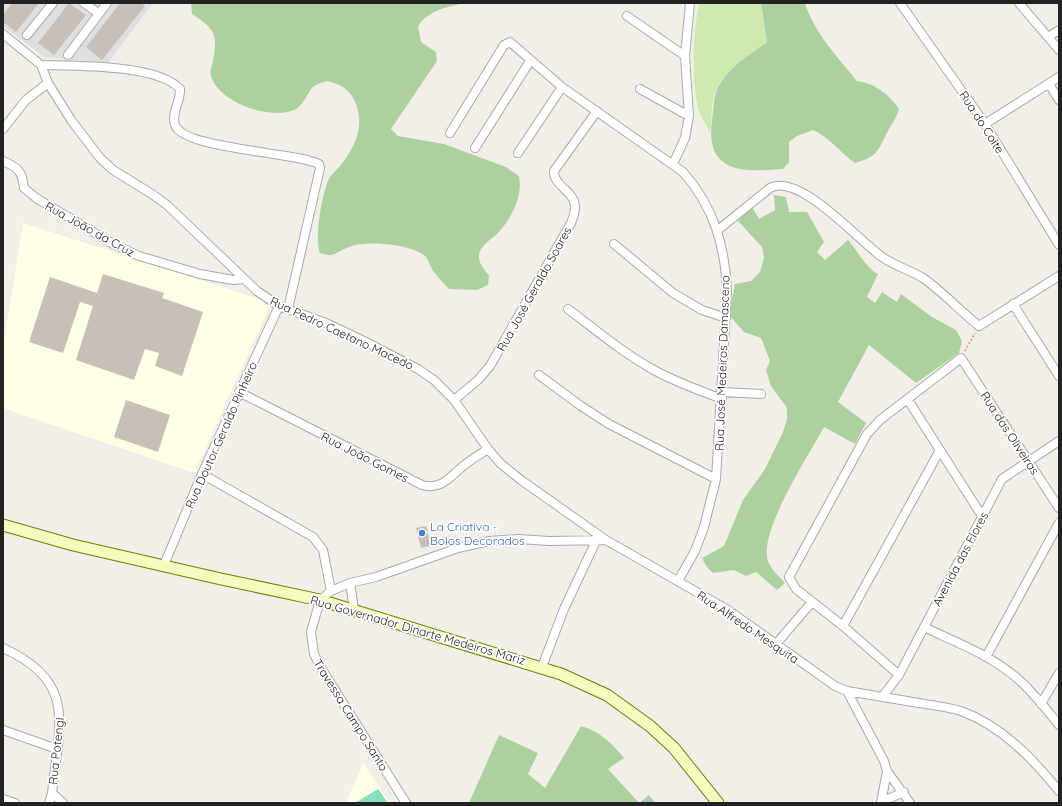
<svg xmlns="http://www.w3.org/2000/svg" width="1062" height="806" viewBox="0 0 1062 806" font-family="Quicksand,sans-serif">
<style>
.residential{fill:#e0dfdf}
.education{fill:#ffffe5}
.grass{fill:#cdebb0}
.forest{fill:#add19e}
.cemetery{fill:#aacbaf}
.pitch{fill:#88e0be}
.building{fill:#c7bfb8}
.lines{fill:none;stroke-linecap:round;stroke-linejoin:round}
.street-casing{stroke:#a9a9a9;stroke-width:10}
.secondary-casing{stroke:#707d05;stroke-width:13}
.path{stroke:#fa8072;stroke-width:1.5;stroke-dasharray:2 2;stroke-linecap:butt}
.street{stroke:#fff;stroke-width:8}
.secondary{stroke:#f7fabf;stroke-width:11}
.shop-dot{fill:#3f7fe0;stroke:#fff;stroke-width:1.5}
.labels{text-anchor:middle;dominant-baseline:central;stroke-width:3.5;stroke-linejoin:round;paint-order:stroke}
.street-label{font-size:12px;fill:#222;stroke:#fff}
.shop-label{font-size:12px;fill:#366cbe;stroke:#fff;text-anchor:start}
</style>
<rect width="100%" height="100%" fill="#f2efe9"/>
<!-- residential -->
<path class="residential" d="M3,3H153L108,63L44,57L3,26Z"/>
<!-- education -->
<path class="education" d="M23,223L253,297L262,301L267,306L266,314L194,473L3,408V347Z
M363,763L390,803H346Z"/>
<!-- grass -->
<path class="grass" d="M699,3H761L767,42C749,56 724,69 715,93C711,104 712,120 710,133C707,125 700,116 698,108C691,77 693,34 699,3Z"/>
<!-- forest -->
<path class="forest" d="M191,3H465C447,7 429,10 418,26L421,42L436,52L437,61L391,129L398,136L444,144L506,167L519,176C523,197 512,217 498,233C492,239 479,246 479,256C478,263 485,270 489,276L488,285L477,290L449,289C443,283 438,277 433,271C430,266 428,258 424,255C409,244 365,240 349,247C336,252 335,258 320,253C314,239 322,195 328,181C330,175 336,171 340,166C354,148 365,128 356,104C351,90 342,85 327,81C323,82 317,84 313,87C307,93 303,107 294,110C270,120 219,103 211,76C209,72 212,66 213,61C218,34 215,29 192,14Z
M761,3H805C814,33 838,57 857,81C874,83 889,94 899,109C897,117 893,122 889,129C878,149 880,156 855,163C840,153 830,137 813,130L797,136L789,142V162L783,169C742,172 705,174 712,120C714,107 713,93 721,82C733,64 751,54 767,42Z
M774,195L786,197L789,212H807L824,242L817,252L825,260L848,240C858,251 865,267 878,274L867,297L875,303L882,292L897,302L901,294L932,317L956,330L962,341L959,353L916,383L869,345L838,402L866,423L855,444L824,427C809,455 758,532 768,561C771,570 780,577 785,583L777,590L756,572L746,576L734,570L713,573L706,566L702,558L724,546L743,500L765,469L783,432L787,419V408L771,386L766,370L770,361L761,338L744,332L729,315L735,284L751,281L760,272L764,258L762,247L738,221L752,207L759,219L775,210Z
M581,726C599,731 612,743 624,758L608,769L639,803H469L499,735L538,753L528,774L545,788Z"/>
<!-- cemetery -->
<path class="cemetery" d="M649,795L655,803H639Z"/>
<!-- pitch -->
<path class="pitch" d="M378,789L388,803H355Z"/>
<!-- building -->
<path class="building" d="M12,3H39L16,32L3,22V15Z
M69,3L86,15L54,55L38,43Z
M120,3H141L145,6L102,60L86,47Z
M103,274L164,293L162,298L203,312L182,376L155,366L159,353L145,349L134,380L76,360L93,306L80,302L63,353L29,342L50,277L97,293Z
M126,400L170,415L158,452L114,437Z
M426,526L431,546L421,548L416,528Z"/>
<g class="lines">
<!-- street casing -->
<g class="street-casing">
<path id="street" d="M84,3L98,13
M900,3L985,124L1059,245
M1019,3L1059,50
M627,16L685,56
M3,34L41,65L48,83L71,120L100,158L113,170L152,194L167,205L257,291L279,306L326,323L364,341L418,369L434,380L454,400L488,449L501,464L521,480L606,540L728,610L835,686L847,691C871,695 895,699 919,703C933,705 948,707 961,711C1002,726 1033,759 1059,791
M27,35L53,3
M1048,37L1059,30
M68,55L107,3
M41,65C73,66 158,64 180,89C181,101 171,112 175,125C183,149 295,152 319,164L320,168L288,309
M1049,84L1059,100
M640,89L689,116
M985,124L1059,77
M3,129L26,100L48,83
M450,133L504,45L510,42L562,87L683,172C714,207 725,246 727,291L716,479L704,527L695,551L678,581
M475,148L530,61
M518,153L562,87
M3,161C19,168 22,171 24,188L36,198L115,245L139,256L200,274L233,280L243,279
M673,164L685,138L689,116L685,56L690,3
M718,230L770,188C799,172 859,241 882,257C895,266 910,270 923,278C942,291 960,311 979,326L1059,276
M614,244L673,293L702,310L726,318
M1013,304L1059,376
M568,309C596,330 623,353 654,370C675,382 699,390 722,399
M539,375L581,406L609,424L716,479
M239,392L422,485C441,490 449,478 462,467C470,460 479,455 488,449
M722,392L761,394
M454,400L478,380L490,366L571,223C573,218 575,212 575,207C575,191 553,186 554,171L597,111
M908,400L982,516
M202,474L313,537L323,550L331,591
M164,565L202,474L279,306
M350,583L354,609
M843,626L940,450
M924,627C955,642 991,655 1018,679C1033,692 1046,709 1059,725
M776,644L812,602
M3,648C78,682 59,725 52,793L49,803
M986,657L1059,523
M542,667L564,609L596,541
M899,675L843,626L796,589L789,577L867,434L880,420L961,358L1059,508
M847,691L884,761L887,771L910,803
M882,697L899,675L1002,479L1059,441
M1041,704L1059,673
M3,730L57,749
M52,793L63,803
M3,799L15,803
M881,802L904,792
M406,803L321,668L314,654L311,632L320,600L331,591L350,583L376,577L458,548L489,541L518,539L549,541L606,540
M881,803L887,771"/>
</g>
<!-- secondary casing -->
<g class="secondary-casing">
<path id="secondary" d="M3,525L73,545L221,579L320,600L561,674L607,695L650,726L674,748L718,803"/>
</g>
<!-- path -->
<path class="path" d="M965,351L975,333"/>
<!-- street -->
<use href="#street" class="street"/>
<!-- secondary -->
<use href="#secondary" class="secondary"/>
</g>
<!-- markers -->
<circle class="shop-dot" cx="422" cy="533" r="4"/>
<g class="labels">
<!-- street labels -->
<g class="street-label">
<text transform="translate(982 122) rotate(57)">Rua do Coite</text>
<text transform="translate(90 229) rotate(29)">Rua João da Cruz</text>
<text transform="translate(534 289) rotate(-61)">Rua José Geraldo Soares</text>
<text transform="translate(342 333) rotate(25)">Rua Pedro Caetano Macedo</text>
<text transform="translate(722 363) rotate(-88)">Rua José Medeiros Damasceno</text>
<text transform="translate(1010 433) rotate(57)">Rua das Oliveiras</text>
<text transform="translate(221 435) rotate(-66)">Rua Doutor Geraldo Pinheiro</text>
<text transform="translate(365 457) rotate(27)">Rua João Gomes</text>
<text transform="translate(960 559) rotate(-62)">Avenida das Flores</text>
<text transform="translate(748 627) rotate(34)">Rua Alfredo Mesquita</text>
<text transform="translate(418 630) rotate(16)">Rua Governador Dinarte Medeiros Mariz</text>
<text transform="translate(351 715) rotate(58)">Travessa Campo Santo</text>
<text transform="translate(56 751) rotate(-84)">Rua Potengi</text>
</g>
<!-- shop labels -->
<g class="shop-label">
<text x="430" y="526">La Criativa -<tspan x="430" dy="14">Bolos Decorados</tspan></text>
</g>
</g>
<!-- border -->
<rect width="1062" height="806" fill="none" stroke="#222222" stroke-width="8"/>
</svg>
